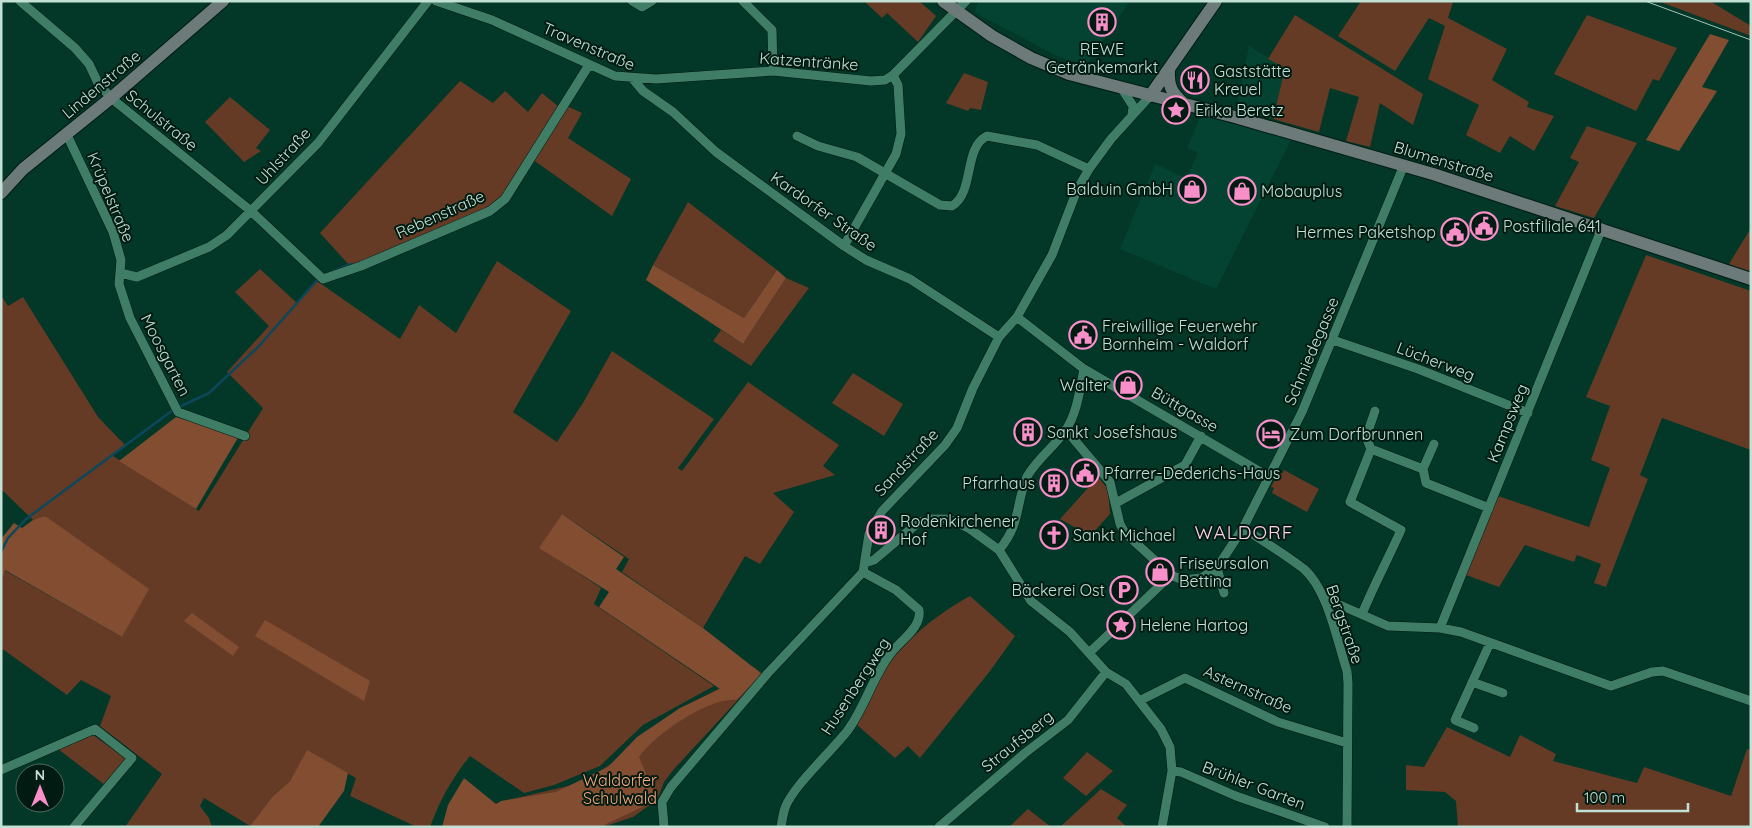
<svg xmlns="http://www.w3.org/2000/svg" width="1752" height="828" viewBox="0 0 1752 828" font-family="Quicksand,sans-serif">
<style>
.built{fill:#044331}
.green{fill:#653b26}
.forest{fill:#834d32}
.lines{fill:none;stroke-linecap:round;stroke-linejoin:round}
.stream{stroke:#0c475c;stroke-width:2.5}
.street-casing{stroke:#001c12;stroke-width:10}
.secondary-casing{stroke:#001c12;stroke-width:14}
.street{stroke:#407d66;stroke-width:9}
.secondary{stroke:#6d7a7a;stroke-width:12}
.tram{stroke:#a2c4b7;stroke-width:1}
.labels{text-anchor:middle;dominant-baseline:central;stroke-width:4;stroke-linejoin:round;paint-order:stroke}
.street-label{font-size:16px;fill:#c2e0d3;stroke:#021b12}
.poi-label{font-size:16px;fill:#c2e0d3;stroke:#021b12;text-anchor:start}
.park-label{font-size:16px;fill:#fca87f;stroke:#021b12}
.quarter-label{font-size:19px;letter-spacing:1px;fill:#ffd0e7;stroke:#021b12}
</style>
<rect width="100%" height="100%" fill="#033727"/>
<!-- built -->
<path class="built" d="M978,1H1130L1086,66L1059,57L983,17L975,12Z
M1249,46L1285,68L1273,119L1236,109Z
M1201,115L1291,140L1216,289L1120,249L1155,164L1186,178L1198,153L1187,148Z"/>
<!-- green -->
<path class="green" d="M864,1H919L936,16L918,42L887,13L882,18Z
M1361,1L1453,2L1448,18L1507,49L1492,80L1529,102L1527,107L1554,116L1534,151L1510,136L1500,153L1466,135L1479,105L1428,79L1445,26L1429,18L1395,71L1338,36Z
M1658,1H1710L1751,26V36Z
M1295,15L1423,94L1413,125L1380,103L1370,147L1346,141L1359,97L1330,88L1319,132L1273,119L1285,68L1268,59Z
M1587,15L1677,48L1659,81L1653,79L1636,111L1554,74Z
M964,73L988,82L981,110L970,108L968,111L946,103Z
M460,81L493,103L505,91L528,112L542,93L559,107H569L582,113L568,138L631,179L612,216L532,159L502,197L489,208L350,266L320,233Z
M230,97L270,130L256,148L261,151L244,162L205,122Z
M1587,126L1637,143L1594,218L1555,206L1579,162L1570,158Z
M688,202L777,270L744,318L653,265Z
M1751,228V267L1749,271L1729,264Z
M1646,255L1751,291V450L1662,418L1640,475L1648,479L1606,587L1594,583L1601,564L1577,555L1574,562L1525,545L1499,587L1466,575L1498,496L1589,527L1610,468L1591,460L1610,406L1586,397Z
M497,261L571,311L513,412L557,442L583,403L612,351L714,419L678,468L682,471L748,382L839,445L823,466L835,475L773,493L794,512L760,564L745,556L703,628L622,572L629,559L562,514L540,548L601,588L594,604L714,686L643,725L600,766L554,785L524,793L470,756C452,778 440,800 430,827H417L350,796L356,778L307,751L290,781L272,797L250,826L204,798L200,806L209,818L212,827H125L162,774L100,726L111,696L81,680L67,695L1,648V581L4,570L122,637L133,616L45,516L33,520L1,489V295L8,306L23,297L98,417L126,446L113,456L199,511L263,408L227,372L269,326L235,292L260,269L297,303L317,281L400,339L419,305L456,333Z
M786,278L809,288L751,366L713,341L721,330L743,344Z
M853,373L903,404L884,436L832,403Z
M1284,470L1319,489L1307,512L1272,493L1274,488L1271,487L1279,472L1282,474Z
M1098,477L1108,489L1110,514L1090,536L1060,519Z
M970,596L1015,636L990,671L920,758L908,746L895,758L857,725C863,712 868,698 874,685C896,647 932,617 970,596Z
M755,668L762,674L674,769L664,782L657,800L633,817L603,827H476L504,801L568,786L591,777L612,763L677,710L720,688L749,669Z
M1447,727L1510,757L1520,735L1556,754L1553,761L1637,783L1644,767L1731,796L1747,749L1751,750V827H1458L1456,801L1445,792L1406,790V765L1424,767Z
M93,735L127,759L105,785L58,749Z
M1087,752L1113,771L1086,796L1063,778Z
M1101,789L1127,805L1117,818L1127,827H1060Z
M1028,809L1051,827H1009Z"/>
<!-- forest -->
<path class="forest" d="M1710,34L1729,40L1702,87L1717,91L1679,151L1646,140Z
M653,265L744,318L777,270L786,278L743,344L646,280Z
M176,417L239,436L196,509L119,461Z
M562,514L624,557L616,569L703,628L762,674L736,700C709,697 654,735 639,757L657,800L600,827H442L448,805L464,778L496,804L501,801L556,792L608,767L637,737L680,708L720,689L599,607L609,592L539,548Z
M45,516L149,589L122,637L5,570L1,581V539L14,523L22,528L33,520Z
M192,613L239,647L233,656L184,621Z
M265,620L370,681L364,701L255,636Z
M307,750L348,773L344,791L318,827L250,826L272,797L290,781Z"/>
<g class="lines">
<!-- stream -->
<path class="stream" d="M333,271L351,264
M1,552L8,538L26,519L173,410L209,393L259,346L319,278"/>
<!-- street casing -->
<g class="street-casing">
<path id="street" d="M20,1L75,48L89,64L98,83L111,98L251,211L323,279L361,266L490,211L505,199L589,65
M436,1L492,20L615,76L656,79L773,71L871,81L885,80L893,75L966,1
M632,1L642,7L652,1
M743,1L772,30L773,71
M633,79L643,91L673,112L716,152L844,246L866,260L910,279L999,337
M1122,89L1133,106L1132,115
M67,135L113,232L121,260L119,284L130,318L178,412L245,436
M797,136L818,146L857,157L940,205L952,206C975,192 963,148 987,136L1037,145L1089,169
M844,246L896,154L901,134L898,85L893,75
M120,273L137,277L209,247L227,235L318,143L428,1
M1017,317L1084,369L1269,477
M1333,340L1418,369L1528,413
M1066,430L1110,482L1120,524L1125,533L1171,575
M1371,449L1366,437L1375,411
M1423,469L1434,444
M1116,503L1185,465L1201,436
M1243,528C1263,541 1285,554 1304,569C1328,590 1337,641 1347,671L1348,683L1347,827
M999,550C1021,523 1015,508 1026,479C1032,464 1055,446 1065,431C1077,414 1080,389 1084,369
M865,563L874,560L919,522L932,519H949L970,529L999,550L1031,601L1070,632L1106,672L1126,684L1161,729L1170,747L1172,771L1162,827
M1217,568L1224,593
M1324,598L1388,626L1440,628L1461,632L1611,686L1652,672L1663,671L1751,701
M1362,614C1374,585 1388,559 1401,530L1350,502L1371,449L1423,469L1426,483L1489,508
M1440,628L1602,228
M1090,652L1171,575L1183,580L1201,578L1217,568L1243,528L1302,412L1404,165
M1472,682L1503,693
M1139,701L1185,678L1278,722L1347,743
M1474,728L1455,720L1490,643
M1,770L95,729L132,758L74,827
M1172,771L1181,772L1236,796L1325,827
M664,827L662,802L671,787L768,673L863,572L869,534L882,511L945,445L957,428L973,388L999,337L1017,317L1052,255L1077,190L1089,169L1111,139L1150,96
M781,827C782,821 783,814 785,808C792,787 833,750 848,730C865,707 873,676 891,653C901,640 922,627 919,610L896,590L863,572
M939,827L1025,753L1068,720L1106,672"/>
</g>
<!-- secondary casing -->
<g class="secondary-casing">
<path id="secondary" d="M943,1L992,36L1031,58L1069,74L1235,117L1433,174L1751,279
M1169,71C1168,86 1172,93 1183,103
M1150,96L1216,1
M1,193L23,169L111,98L223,1"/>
</g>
<!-- street -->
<use href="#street" class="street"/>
<!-- secondary -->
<use href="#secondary" class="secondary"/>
<!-- tram -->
<path class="tram" d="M1645,1L1751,40"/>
</g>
<!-- icons -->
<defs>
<g id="building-ring" transform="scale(1.4375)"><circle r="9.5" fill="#021b12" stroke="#f98fc9" stroke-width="1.5"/><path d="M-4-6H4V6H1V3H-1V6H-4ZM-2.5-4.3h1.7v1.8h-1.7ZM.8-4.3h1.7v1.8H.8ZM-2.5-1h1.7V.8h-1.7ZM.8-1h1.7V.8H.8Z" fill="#f98fc9"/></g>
<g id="restaurant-ring" transform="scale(1.4375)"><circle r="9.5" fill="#021b12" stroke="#f98fc9" stroke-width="1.5"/><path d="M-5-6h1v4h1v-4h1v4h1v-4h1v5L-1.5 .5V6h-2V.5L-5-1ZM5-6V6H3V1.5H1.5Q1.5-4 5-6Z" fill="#f98fc9"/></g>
<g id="sight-ring" transform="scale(1.4375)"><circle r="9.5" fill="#021b12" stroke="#f98fc9" stroke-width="1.5"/><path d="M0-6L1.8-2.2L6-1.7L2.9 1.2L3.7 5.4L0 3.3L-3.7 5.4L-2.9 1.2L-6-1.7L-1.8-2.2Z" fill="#f98fc9"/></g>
<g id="shop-ring" transform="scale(1.4375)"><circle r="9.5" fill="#021b12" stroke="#f98fc9" stroke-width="1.5"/><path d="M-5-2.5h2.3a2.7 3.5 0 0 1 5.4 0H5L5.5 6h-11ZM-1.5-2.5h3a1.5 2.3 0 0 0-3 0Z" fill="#f98fc9"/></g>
<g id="civic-ring" transform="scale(1.4375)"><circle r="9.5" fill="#021b12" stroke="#f98fc9" stroke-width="1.5"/><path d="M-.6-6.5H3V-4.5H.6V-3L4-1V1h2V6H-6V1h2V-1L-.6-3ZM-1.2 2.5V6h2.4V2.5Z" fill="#f98fc9"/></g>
<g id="hotel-ring" transform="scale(1.4375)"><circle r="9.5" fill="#021b12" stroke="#f98fc9" stroke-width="1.5"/><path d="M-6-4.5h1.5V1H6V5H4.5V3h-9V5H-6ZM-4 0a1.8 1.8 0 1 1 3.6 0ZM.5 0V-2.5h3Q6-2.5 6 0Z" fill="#f98fc9"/></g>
<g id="church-ring" transform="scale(1.4375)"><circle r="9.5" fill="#021b12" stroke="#f98fc9" stroke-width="1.5"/><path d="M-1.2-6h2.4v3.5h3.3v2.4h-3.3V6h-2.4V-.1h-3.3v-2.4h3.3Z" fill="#f98fc9"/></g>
<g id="parking-ring" transform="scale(1.4375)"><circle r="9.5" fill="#021b12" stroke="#f98fc9" stroke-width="1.5"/><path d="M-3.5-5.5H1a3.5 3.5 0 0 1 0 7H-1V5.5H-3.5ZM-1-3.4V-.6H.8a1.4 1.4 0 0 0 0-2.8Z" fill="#f98fc9"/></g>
</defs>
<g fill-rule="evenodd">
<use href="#building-ring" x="1102" y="22"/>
<use href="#restaurant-ring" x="1195" y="80"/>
<use href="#sight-ring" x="1176" y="110"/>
<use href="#shop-ring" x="1192" y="189"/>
<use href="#shop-ring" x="1242" y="191"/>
<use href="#civic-ring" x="1484" y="226"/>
<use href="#civic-ring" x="1455" y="232"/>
<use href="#civic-ring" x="1083" y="335"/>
<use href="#shop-ring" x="1128" y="385"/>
<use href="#building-ring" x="1028" y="432"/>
<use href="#hotel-ring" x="1271" y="434"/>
<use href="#civic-ring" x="1085" y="473"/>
<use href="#building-ring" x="1054" y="483"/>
<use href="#building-ring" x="881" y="530"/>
<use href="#church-ring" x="1054" y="535"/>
<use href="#shop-ring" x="1160" y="572"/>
<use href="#parking-ring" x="1124" y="590"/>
<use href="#sight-ring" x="1121" y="625"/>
</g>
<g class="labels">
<!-- street labels -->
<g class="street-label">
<text transform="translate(589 46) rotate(23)">Travenstraße</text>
<text transform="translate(809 61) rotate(4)">Katzentränke</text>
<text transform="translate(101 84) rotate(-40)">Lindenstraße</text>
<text transform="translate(162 120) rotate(39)">Schulstraße</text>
<text transform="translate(283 156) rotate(-47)">Uhlstraße</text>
<text transform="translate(1444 161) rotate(17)">Blumenstraße</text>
<text transform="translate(111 197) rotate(67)">Krüpelstraße</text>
<text transform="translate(824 211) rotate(35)">Kardorfer Straße</text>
<text transform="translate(440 214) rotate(-24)">Rebenstraße</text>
<text transform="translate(1311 351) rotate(-67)">Schmiedegasse</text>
<text transform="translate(166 355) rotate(63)">Moosgarten</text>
<text transform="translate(1436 361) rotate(21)">Lücherweg</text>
<text transform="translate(1185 409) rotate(30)">Büttgasse</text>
<text transform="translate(1507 423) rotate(-68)">Kampsweg</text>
<text transform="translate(906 462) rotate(-47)">Sandstraße</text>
<text transform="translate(1345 624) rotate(71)">Bergstraße</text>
<text transform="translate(855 686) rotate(-57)">Husenbergweg</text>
<text transform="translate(1248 689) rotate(24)">Asternstraße</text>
<text transform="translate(1017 741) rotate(-39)">Straufsberg</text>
<text transform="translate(1254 785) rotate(21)">Brühler Garten</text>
</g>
<!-- poi labels -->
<g class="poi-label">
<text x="1102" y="49" text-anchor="middle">REWE<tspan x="1102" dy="18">Getränkemarkt</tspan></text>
<text x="1214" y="71">Gaststätte<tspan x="1214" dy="18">Kreuel</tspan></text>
<text x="1195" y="110">Erika Beretz</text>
<text x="1173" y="189" text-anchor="end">Balduin GmbH</text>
<text x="1261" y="191">Mobauplus</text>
<text x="1503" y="226">Postfiliale 641</text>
<text x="1436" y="232" text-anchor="end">Hermes Paketshop</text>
<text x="1102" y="326">Freiwillige Feuerwehr<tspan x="1102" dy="18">Bornheim - Waldorf</tspan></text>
<text x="1109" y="385" text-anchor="end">Walter</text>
<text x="1047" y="432">Sankt Josefshaus</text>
<text x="1290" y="434">Zum Dorfbrunnen</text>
<text x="1104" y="473">Pfarrer-Dederichs-Haus</text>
<text x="1035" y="483" text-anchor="end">Pfarrhaus</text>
<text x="900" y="521">Rodenkirchener<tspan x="900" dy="18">Hof</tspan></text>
<text x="1073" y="535">Sankt Michael</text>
<text x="1179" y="563">Friseursalon<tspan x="1179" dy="18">Bettina</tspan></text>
<text x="1105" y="590" text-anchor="end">Bäckerei Ost</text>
<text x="1140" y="625">Helene Hartog</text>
</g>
<!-- park labels -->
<g class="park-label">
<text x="620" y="780">Waldorfer<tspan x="620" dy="18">Schulwald</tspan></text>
</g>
<!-- quarter labels -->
<g class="quarter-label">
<text x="1244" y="532">WALDORF</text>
</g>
</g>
<!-- border -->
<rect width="1752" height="828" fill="none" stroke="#c2e0d3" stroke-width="5"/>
<!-- north arrow -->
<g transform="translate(40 788)"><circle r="24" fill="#021b12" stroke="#4f6a5f"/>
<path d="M0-4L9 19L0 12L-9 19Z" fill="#f98fc9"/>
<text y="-8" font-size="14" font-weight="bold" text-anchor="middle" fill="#c2e0d3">N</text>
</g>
<!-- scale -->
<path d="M1577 803v8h111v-8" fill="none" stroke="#c2e0d3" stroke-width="2.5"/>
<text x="1584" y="803" font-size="15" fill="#c2e0d3" stroke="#021b12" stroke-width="4" paint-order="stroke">100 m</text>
</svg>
